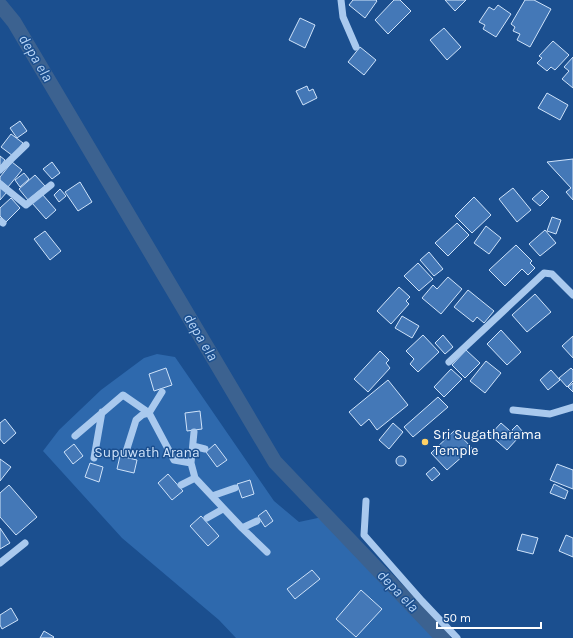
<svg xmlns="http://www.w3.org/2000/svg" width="573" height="638" viewBox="0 0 573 638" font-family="Karla,sans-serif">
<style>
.green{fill:#2e69ad}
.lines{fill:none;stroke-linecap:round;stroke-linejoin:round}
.canal{stroke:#3c6290;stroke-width:15}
.building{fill:#4478b7;stroke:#cfe3fa}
.minor{stroke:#a9c9ee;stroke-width:7}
.poi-dot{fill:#ffd166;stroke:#1b4f8f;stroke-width:1.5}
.labels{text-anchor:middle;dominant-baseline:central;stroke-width:3;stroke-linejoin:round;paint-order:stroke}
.poi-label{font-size:14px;fill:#fff;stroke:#1b4f8f;text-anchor:start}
.park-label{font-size:14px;fill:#cfe3fa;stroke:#1b4f8f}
.water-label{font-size:15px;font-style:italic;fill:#b5d3f5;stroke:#1b4f8f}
</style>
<rect width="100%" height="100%" fill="#1b4f8f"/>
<!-- green -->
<path class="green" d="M157,354L175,357L274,501L299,522L327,516L443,638H236L219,620L122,538L43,451L59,430L101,390L144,358Z"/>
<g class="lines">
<!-- canal -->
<path class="canal" d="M0,5L14,22L275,462L443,638"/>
</g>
<!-- building -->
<path class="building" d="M353,0H376L377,1L365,18L349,5Z
M394,0H400L411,11L388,34L375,20Z
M445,0H466L455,11Z
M525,0H534L551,9L530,47L517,40L520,34L513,31L515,27L511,24Z
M498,5L511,14L496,37L483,29L485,25L479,22L489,7L494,10Z
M300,18L315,25L305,48L289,40Z
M444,28L461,47L447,60L430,40Z
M553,41L569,55L555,70L551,67L547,71L537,63L542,58L539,56Z
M360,47L376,60L364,75L348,62Z
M573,57V88L562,79L569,71L564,67Z
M307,86L309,91L313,89L317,98L303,105L296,91Z
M547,93L568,105L560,120L538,108Z
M20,121L27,131L17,138L10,128Z
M11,134L23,143L13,156L1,147Z
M0,156L5,160L0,167Z
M573,159V200L566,192L571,188L547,162Z
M12,162L22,170L8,187L0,180V177Z
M52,162L60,173L52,179L43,169Z
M24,173L29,179L20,187L15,180Z
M35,175L45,186L28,200L19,189Z
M80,182L92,202L78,211L65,192Z
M0,187L7,192L0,200Z
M513,188L531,210L517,222L499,199Z
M60,189L66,196L59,202L54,195Z
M542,190L549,197L540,206L532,199Z
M42,194L56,210L46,219L32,203Z
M474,197L491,215L472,233L455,216Z
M11,198L20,208L6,222L0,216V208Z
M552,217L561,220L556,234L547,231Z
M457,223L469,235L448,256L435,243Z
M486,226L501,238L489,254L474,243Z
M545,230L556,243L540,256L529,244Z
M45,231L61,251L50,260L34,239Z
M516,245L532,261L530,263L535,268L528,275L522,269L505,286L489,270Z
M429,252L443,269L434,276L420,260Z
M418,263L433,279L419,291L404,276Z
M448,277L462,289L441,314L422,298L433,285L437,289Z
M399,287L410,297L406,301L409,304L391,324L377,311Z
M468,290L494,311L484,323L477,317L473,322L454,307Z
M535,294L551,312L527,332L512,315Z
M402,316L419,326L412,338L395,328Z
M501,330L521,352L507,365L487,344Z
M423,335L439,352L418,372L410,364L414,359L406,351Z
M443,335L453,347L445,354L435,343Z
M573,336V358L562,346Z
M466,350L480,363L465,378L452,365Z
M380,351L389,360L386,363L390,368L368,392L354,379Z
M486,361L501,373L485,393L470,381Z
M166,368L172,385L154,391L149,374Z
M571,368L573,370V381L567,387L559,378Z
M451,369L462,379L444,397L434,387Z
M551,370L560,380L548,390L540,380Z
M388,380L408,405L377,430L369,419L361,426L349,412Z
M573,383V392L568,387Z
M438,397L448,407L413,437L404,427Z
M200,411L202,429L187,431L185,413Z
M5,419L16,433L4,444L0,439V423Z
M393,423L403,432L389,449L379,440Z
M501,423L518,438L507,450L490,435Z
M517,425L523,432L518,436L512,430Z
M455,430L472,448L447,470L431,453Z
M74,444L83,456L73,464L64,452Z
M215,444L227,460L217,467L206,452Z
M396 461a5 5 0 1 1 10 0a5 5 0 1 1-10 0Z
M120,456L137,460L134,473L117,469Z
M0,459L11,467L0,481Z
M90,463L103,467L99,482L85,477Z
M557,464L573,470V489L550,480Z
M434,467L440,474L432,481L426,474Z
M168,474L183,491L172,500L158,483Z
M250,480L254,494L242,498L237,484Z
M554,484L568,491L565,499L550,493Z
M9,485L37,517L16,535L0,517V493Z
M266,510L273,521L265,527L258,516Z
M201,516L219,536L208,546L190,526Z
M0,528L10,543L0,549Z
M522,534L538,538L533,554L517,550Z
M566,535L573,538V557L559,551Z
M312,570L320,579L295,599L287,589Z
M361,590L382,609L356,637L336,619Z
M11,608L18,620L2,629L0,625V615Z
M44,631L54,637L53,638H40Z"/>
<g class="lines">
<!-- minor -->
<path class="minor" d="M341,0L343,17L356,47
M0,170L26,145
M0,184L26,205L51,185
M0,221L3,223
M449,362L544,273L552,274L573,295
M513,410L550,414L573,407
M75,436L123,395L149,413L174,460L191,463L195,478L242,528L267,552
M193,446L205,449
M125,455L136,420L142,415L149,413L162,392
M94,458L102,412
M191,463L194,432
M181,485L195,478
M212,496L235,488
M366,501L364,535L422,601L457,638
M207,518L223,509
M242,528L257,521
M0,563L25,543"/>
</g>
<!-- markers -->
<circle class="poi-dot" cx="425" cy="442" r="4"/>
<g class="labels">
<!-- poi labels -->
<g class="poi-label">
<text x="433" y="434">Sri Sugatharama<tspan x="433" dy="16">Temple</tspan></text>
</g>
<!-- park labels -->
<g class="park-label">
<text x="147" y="452">Supuwath Arana</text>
</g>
<!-- water labels -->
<g class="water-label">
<text transform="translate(36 58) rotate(59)">depa ela</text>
<text transform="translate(201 337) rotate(59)">depa ela</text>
<text transform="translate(398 591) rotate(46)">depa ela</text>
</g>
</g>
<!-- scale -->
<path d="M437 622v6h104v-6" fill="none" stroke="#ffffff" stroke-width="2"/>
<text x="443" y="622" font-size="12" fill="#ffffff" stroke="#1b4f8f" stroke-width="3" paint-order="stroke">50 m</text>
</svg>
